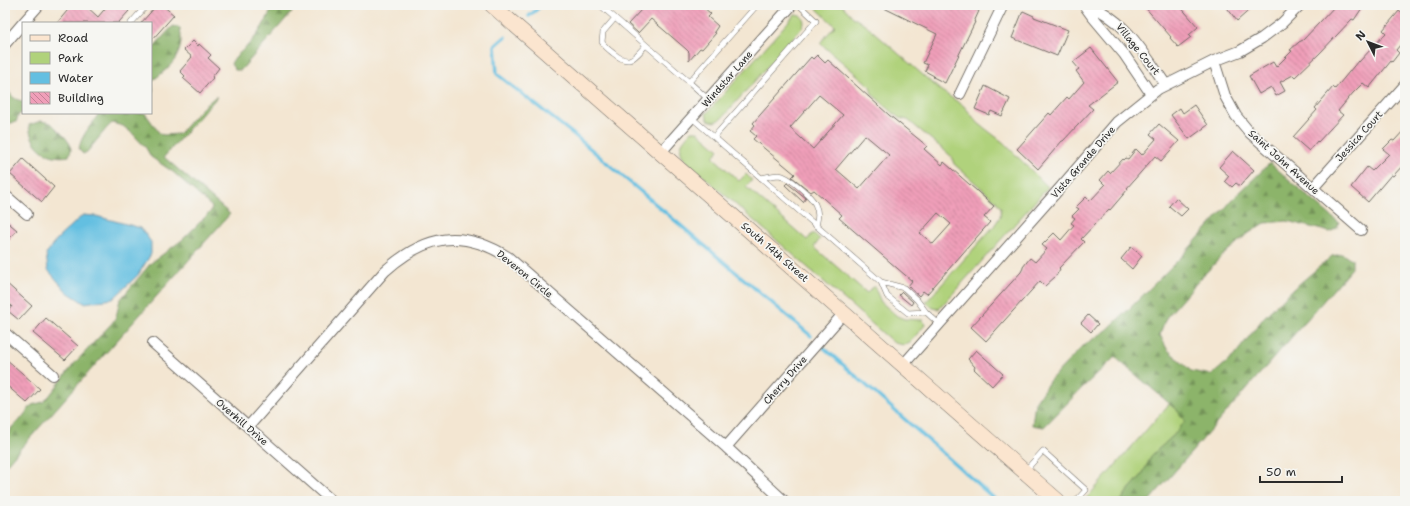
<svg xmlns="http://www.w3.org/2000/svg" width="1410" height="506" viewBox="0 0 1410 506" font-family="'Shantell Sans',sans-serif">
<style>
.green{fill:#b0d27b;stroke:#6e7e53}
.forest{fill:url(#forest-firs);stroke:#5c704b}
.water{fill:#64bfe1;stroke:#487586}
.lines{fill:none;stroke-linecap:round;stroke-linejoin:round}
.stream{stroke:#64bfe1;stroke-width:3.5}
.building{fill:url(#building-back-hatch);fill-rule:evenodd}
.lane-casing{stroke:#716c65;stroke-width:6}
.street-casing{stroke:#716c65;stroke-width:12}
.secondary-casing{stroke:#716c65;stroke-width:16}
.lane{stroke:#fff;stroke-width:5}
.street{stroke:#fff;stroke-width:10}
.secondary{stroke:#fbe5cf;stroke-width:15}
.labels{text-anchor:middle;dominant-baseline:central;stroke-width:3.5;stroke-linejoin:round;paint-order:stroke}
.street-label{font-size:10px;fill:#2b2b2b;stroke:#f6f6f2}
</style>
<defs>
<pattern id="forest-firs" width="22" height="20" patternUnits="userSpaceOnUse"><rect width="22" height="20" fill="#8cb46b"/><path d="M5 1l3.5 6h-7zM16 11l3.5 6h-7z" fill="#739358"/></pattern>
<pattern id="building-back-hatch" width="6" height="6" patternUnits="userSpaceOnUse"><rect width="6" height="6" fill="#f09fb9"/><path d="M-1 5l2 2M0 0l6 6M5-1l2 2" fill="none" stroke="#c38297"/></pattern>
</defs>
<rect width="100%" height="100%" fill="#f6f6f2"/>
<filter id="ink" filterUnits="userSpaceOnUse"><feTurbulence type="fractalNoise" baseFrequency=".025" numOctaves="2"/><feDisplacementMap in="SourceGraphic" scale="8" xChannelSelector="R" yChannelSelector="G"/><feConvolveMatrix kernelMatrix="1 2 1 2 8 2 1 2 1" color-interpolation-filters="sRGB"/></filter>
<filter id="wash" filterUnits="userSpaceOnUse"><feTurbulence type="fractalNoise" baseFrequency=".012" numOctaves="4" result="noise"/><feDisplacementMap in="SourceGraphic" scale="16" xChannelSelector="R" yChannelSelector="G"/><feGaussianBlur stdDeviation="0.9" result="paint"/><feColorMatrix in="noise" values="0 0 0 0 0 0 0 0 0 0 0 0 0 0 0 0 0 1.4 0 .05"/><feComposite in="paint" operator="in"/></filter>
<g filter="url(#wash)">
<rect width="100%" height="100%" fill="#f3e6d2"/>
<!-- green -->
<path class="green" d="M813,5H842L853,17L867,26L940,90L964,106L978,123L1004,143L1048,187L939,309L933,308L926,302L994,226L1000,217L1001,208L996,201L954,164L951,156L908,120L899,118L872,94L870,86L820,43L835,26Z
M795,14L800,15C805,19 805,25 801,29L721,119L714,122L708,120L706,114Z
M692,131H697L719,150L713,157L739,181L746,174L752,180L746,187L807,240L813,233L820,239L814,247L867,293L874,286L881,302L897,316L904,319L923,320L925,325L910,342L904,345L894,343L686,161C675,148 683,141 692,131Z
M1169,404L1177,410L1186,421L1174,435L1152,455L1142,475L1127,492L1121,501H1084Z"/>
<!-- forest -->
<path class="forest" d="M273,5H298L241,70H235L231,64C234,56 242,52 248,45C259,34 268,19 273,5Z
M173,26L180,28C185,54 172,66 152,81L153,90L151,93V52L157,43Z
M5,86C10,94 13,100 23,101V113L19,114L16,122L5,124Z
M215,97H217L164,157L230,214L5,466V454L7,447L6,438L12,427L20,420L32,405L43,402L50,395L74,364L112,323C118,316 117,309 120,300L151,263L182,240L211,211L212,207L173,172L151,157L146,148L133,134L123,126L112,123L106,129L87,152L83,154L79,150C80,136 92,125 99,113H145L160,134L164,135L179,134L201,109Z
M41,121L51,123L65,137L70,144L71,150L69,156C47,160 31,147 29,125Z
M1270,163L1339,223L1337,228L1330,232L1287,221L1265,223L1246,235L1222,256L1199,280L1166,318L1160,335L1167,349L1191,371L1212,375L1234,356L1265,316L1292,290L1332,256L1342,254L1352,259V268L1149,501H1121L1127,492L1142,475L1152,455L1174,435L1185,421L1177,410L1115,357L1083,387L1044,427L1032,425L1035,403L1050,380L1084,345L1107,330L1134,304L1184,254L1235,197Z"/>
<!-- water -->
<path class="water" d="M83,215L96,216L141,228L151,242V254L138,275L113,299L84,303L67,292L48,270L46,254L57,239Z"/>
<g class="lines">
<!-- stream -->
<path class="stream" d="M529,16L542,5
M505,37L495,46L497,74L573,134L811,336
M823,347L997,501"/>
</g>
<g id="blocks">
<!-- building -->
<path class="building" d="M72,5H85L98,17L108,5H122L129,11L118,23H57Z
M157,5H162L174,15L151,41V23H141Z
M636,5H701L711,14L708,17L718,26L714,32L716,33L702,49L700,48L689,61V52L686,49L651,19L638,33L628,24L641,10Z
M878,5H955L963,8L964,5H967L979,11L974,22H975L945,83L933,77L934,76L925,71L928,65L923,63L937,34Z
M1143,5H1179L1198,27L1189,35L1191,37L1178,47L1170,38L1171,37Z
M1225,5H1255L1237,21Z
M1336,5H1364L1354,20L1352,19L1320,53L1295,77L1293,75L1280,82L1285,91L1276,96L1271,87L1259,94L1249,76L1273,62L1276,67L1292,51L1290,50L1299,42L1303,40Z
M1023,11L1034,16V17L1068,30L1057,56L1012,38Z
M1399,11L1405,16V39L1396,50L1399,53L1392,62L1391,61L1369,88L1363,83L1353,93L1338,111L1343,115L1318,142L1317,141L1309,151L1293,137L1317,110L1315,108L1333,87L1335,89L1358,61L1359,62L1386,33L1383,30Z
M193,41L198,46L199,44L211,55L208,58L219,68L212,77L213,78L200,93L183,78L185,76L180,71L192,57L184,50Z
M1091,48L1118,82L1088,105L1093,109L1063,141H1062L1038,169L1017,149L1049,113L1051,115L1067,97L1069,99L1084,82L1076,71L1079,69L1073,62Z
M817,55L825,63L828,60L889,115L927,146L924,149L942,165L944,162L994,206L984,217L990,222L927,294L923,291L919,296L908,286L912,281L839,218L842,215L814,190L811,192L792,177L795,174L753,139L756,136L750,131L755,125L753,123L811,57L813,59ZM819,95L843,115L813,149L790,128ZM865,135L889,155L859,189L836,169ZM938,213L951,224L933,244L920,233Z
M985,86L1010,99L1002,116L991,111L989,115L975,109Z
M1194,105L1208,125L1189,139L1171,115L1180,108L1183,113Z
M1159,124L1179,141L1161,161L1155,156L1127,188L1128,189L1110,210L1109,209L1081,239L1084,242L1059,268L1060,269L1056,276L1045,286L1040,281L986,341L971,327L1021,272L1023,268V267L1030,258L1035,262L1047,249L1042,245L1054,233L1061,240L1074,225L1071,223L1075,218L1072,216L1079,209L1076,207L1086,197L1090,201L1105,185L1100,180L1108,171L1110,173L1123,159L1124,160L1126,158L1128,159L1136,149L1142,155L1156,139L1150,134Z
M1405,129V163L1393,176L1391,175L1368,202L1351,187L1367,167L1372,171L1389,154L1383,149L1392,140L1394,141Z
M1233,151L1254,170L1240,186L1236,183L1232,187L1225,181L1229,176L1219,167Z
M23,159L54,187L42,202L10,174Z
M787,183L806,198L803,202L785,185Z
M1176,198L1188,209L1181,216L1169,206Z
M5,220L17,230L5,244Z
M1131,247L1142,256L1132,269L1121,259Z
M5,282L32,306L19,320L8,311L12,306L5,301Z
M902,292L913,302L911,305L899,295Z
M1088,315L1098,324L1091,332L1081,323Z
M46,318L78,346L65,360L33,333Z
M976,350L1003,374L992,386L974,369L975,367L968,359Z
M5,358L40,389L27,403L5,384Z"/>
</g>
</g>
<g filter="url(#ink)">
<use href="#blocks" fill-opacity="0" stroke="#716c65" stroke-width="1"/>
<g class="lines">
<!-- lane casing -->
<g class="lane-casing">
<path id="lane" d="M600,5L615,18L603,32L602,42C605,47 609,50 613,53C630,67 634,58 646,45L689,82
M615,18L646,45
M131,23L147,5
M708,99L689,82L757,5
M692,118L881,282L887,296L908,313L926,312L939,324
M714,137L816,21L799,5
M761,178C767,177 773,175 779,175C789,176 811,196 815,204C819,212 818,218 816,226
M881,282L904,288L917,300L926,312
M1025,471L1043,451L1086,490L1076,501"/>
</g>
<!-- street casing -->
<g class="street-casing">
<path id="street" d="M1084,5L1092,16L1124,54L1151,94
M1087,5C1124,17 1145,55 1166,85
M23,23L39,5
M5,44L23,23
M1214,61L1225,96L1236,116L1250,133L1361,230
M960,94L1003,5
M661,152L792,5
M1313,188L1405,85
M5,195L27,214
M5,333L53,375
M153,343L332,501
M903,365L1060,188L1117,122L1158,89L1214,61L1240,51L1262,38L1282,23L1300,5
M248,427L385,271C425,235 461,228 508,257L726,447L784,501
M726,447L844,313"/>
</g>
<!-- secondary casing -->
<g class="secondary-casing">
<path id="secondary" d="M492,5L1058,501"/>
</g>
<!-- lane -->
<use href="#lane" class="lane"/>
<!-- street -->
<use href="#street" class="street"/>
<!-- secondary -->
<use href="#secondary" class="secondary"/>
</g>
</g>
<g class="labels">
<!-- street labels -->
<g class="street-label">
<text transform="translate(1138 49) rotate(51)">Village Court</text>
<text transform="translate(727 79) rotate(-49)">Windstar Lane</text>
<text transform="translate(1359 136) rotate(-48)">Jessica Court</text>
<text transform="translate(1083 162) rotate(-49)">Vista Grande Drive</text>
<text transform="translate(1284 162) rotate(42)">Saint John Avenue</text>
<text transform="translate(775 252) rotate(41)">South 14th Street</text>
<text transform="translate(525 274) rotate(39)">Deveron Circle</text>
<text transform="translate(785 380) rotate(-49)">Cherry Drive</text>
<text transform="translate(242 422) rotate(41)">Overhill Drive</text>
</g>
</g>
<!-- margin -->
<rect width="1410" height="506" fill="none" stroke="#f6f6f2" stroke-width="20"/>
<!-- legend -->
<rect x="22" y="22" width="130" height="92" fill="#f6f6f2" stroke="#a5a5a2"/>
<rect x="30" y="35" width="20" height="6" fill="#fbe5cf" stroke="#a5a5a2"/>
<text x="58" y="42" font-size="12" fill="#2b2b2b">Road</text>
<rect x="30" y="52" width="20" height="12" fill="#b0d27b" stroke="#a5a5a2"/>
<text x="58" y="62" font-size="12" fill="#2b2b2b">Park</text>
<rect x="30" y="72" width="20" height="12" fill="#64bfe1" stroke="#a5a5a2"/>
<text x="58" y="82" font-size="12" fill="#2b2b2b">Water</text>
<rect x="30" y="92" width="20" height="12" fill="url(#building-back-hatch)" stroke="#a5a5a2"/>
<text x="58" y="102" font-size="12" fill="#2b2b2b">Building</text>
<!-- north arrow -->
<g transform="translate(1368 42) rotate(312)" stroke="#f6f6f2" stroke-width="3" paint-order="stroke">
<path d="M0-3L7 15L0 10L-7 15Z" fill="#2b2b2b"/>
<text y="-6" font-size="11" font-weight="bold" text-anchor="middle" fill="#2b2b2b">N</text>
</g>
<!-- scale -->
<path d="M1260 476v6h82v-6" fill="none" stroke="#2b2b2b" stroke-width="2"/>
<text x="1266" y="476" font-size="12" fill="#2b2b2b" stroke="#f6f6f2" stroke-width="3" paint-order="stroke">50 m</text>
</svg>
